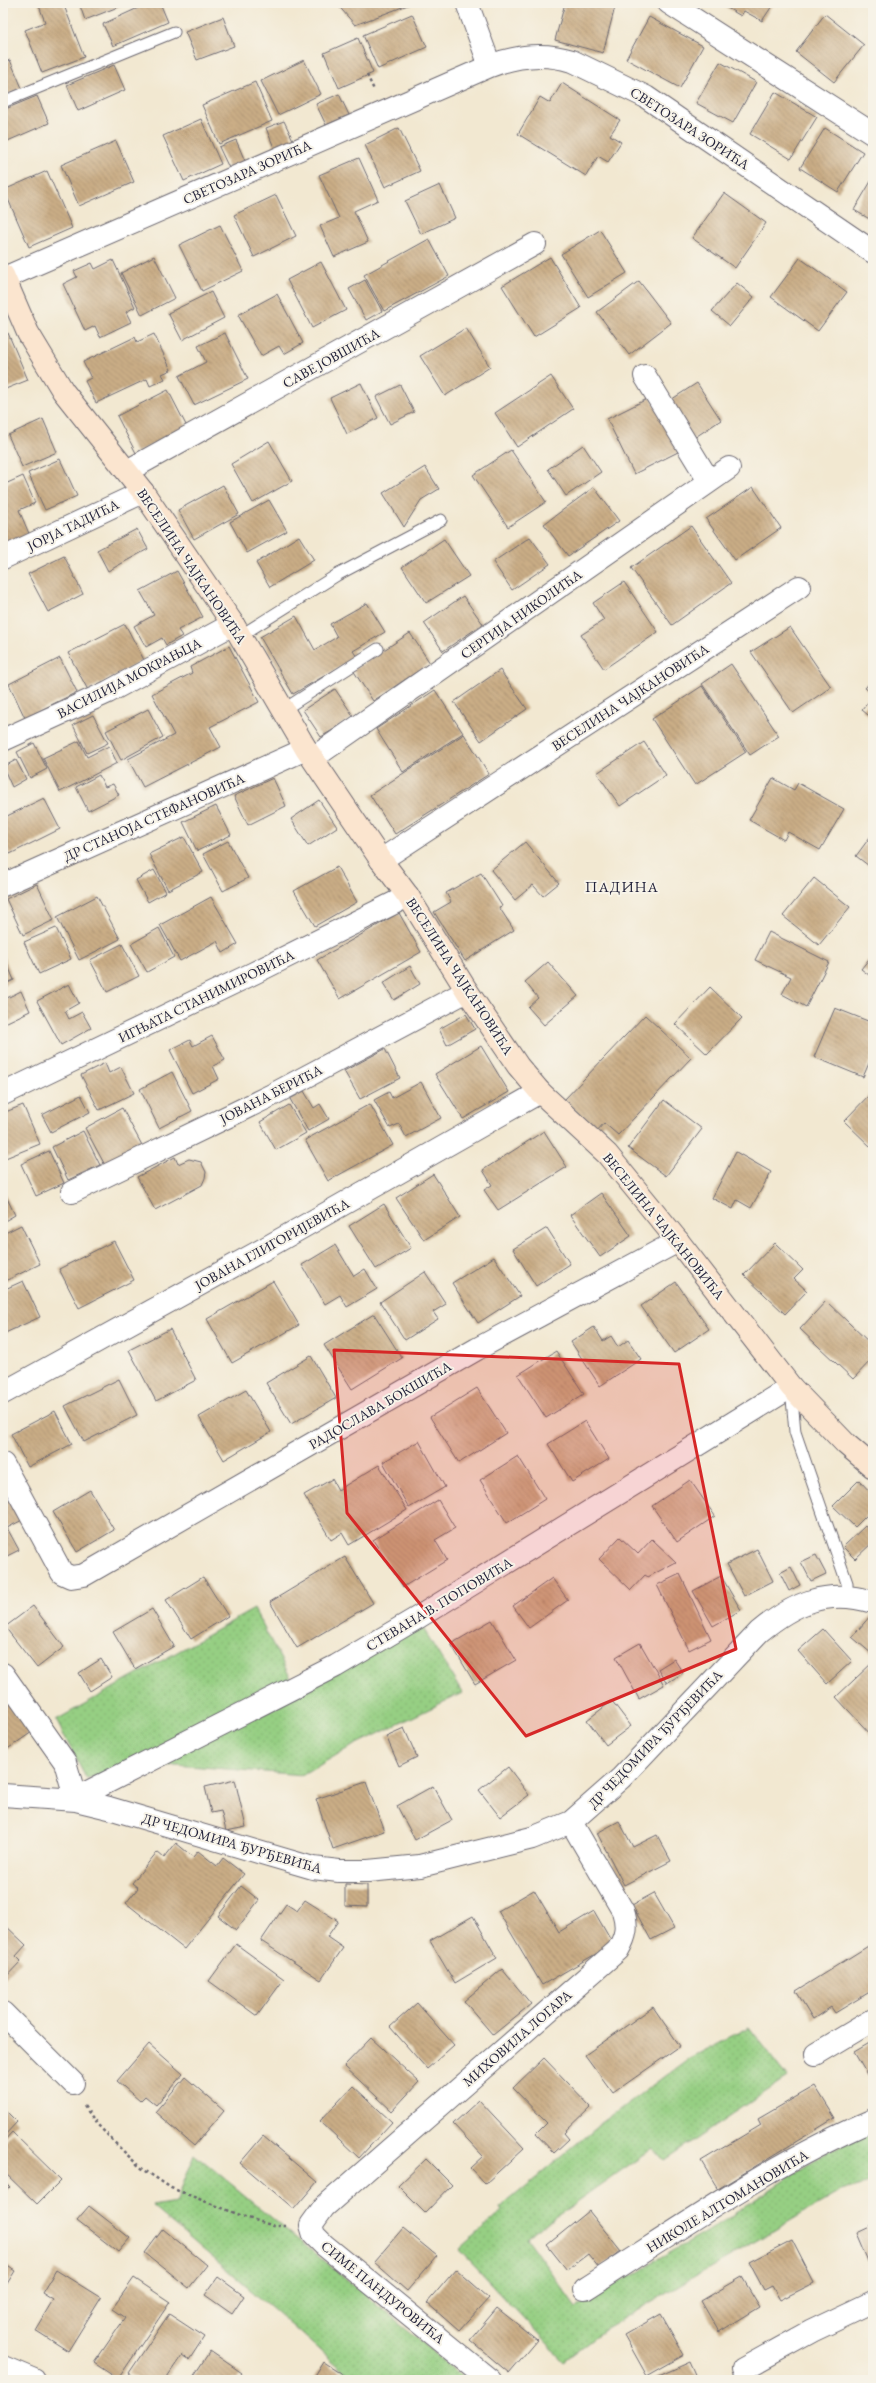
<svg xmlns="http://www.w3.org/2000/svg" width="876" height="2383" viewBox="0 0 876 2383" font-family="'EB Garamond',serif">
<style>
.grass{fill:url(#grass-dots);stroke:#5c785f}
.building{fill:url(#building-back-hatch)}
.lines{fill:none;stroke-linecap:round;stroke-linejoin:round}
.lane-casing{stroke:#6b6770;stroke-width:13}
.street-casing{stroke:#6b6770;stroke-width:24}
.secondary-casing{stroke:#6b6770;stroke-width:24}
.path{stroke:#6b6770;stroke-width:2.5;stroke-dasharray:3 3;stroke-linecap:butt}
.lane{stroke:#fff;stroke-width:11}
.street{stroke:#fff;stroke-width:22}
.secondary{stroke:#fbe5cf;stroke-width:22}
.marked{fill:#d62828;fill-opacity:0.2;stroke:#d62828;stroke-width:3;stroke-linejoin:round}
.labels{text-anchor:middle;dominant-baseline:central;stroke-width:4;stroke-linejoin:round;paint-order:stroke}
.street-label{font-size:14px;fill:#22223b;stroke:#f7f3e8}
.neighbourhood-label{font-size:15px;letter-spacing:1px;fill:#22223b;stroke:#f7f3e8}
</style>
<defs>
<pattern id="grass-dots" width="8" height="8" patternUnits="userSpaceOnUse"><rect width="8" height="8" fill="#96cf83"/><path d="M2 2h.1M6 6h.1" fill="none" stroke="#81b172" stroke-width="1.8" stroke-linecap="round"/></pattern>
<pattern id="building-back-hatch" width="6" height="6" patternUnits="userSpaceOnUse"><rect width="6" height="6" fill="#caad86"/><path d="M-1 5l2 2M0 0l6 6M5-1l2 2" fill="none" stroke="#a48c6f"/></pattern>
</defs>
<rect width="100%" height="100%" fill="#f7f3e8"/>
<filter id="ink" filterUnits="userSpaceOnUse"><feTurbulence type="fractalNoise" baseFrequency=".025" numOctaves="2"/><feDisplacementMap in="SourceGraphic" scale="8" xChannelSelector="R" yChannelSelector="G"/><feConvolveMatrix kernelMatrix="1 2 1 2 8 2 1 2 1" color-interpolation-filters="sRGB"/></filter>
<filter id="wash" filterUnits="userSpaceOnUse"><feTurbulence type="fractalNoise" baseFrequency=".012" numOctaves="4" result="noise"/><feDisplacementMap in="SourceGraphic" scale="16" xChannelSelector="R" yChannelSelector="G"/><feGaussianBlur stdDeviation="0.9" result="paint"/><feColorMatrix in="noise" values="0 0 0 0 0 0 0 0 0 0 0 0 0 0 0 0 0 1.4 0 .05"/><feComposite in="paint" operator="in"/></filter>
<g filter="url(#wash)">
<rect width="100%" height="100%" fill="#f2e8d1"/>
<!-- grass -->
<path class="grass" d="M254,1609L296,1688L417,1618L462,1693L345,1750L303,1775L176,1765L86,1778L56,1720Z
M749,2027L788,2077L664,2160L653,2148L526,2238L576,2307L706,2232L830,2150L873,2132V2182L841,2191L604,2330L564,2361L459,2250L502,2211L500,2208L600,2124L689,2058Z
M195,2154L467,2380H353L274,2310L152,2206L176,2202Z"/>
<g id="blocks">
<!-- building -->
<path class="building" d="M38,3H63L84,57L42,73L25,30L45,22Z
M79,3H128L85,20Z
M149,3H160L168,22L113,46L103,24Z
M336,3H413L355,25Z
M565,3H616L603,53L555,40Z
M726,3H767L772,6L762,21L744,11L741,16L724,6Z
M412,14L427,47L378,69L363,35Z
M825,14L864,45L834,82L796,52Z
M223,17L234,46L197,60L185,32Z
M649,17L703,46L680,88L626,59Z
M358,38L373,73L339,88L324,53Z
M10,60L22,88L3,96V63Z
M304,60L321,94L278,115L261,81Z
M720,62L756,82L733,123L696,103Z
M114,65L125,90L78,111L67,85Z
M255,82L272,121L219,144L202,105Z
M562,83L620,120L610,135L621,142L608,162L598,156L586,176L518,134L540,97L550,103Z
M775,92L817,117L791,159L750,134Z
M339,94L349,115L326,125L316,104Z
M37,96L49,123L3,143V110Z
M201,119L221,164L184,181L163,136Z
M284,121L294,142L275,150L266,128Z
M399,128L420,171L385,187L365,145Z
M825,128L863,152L838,192L800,168Z
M236,140L245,161L229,168L219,147Z
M116,141L134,182L79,206L61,165Z
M359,158L378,200L354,211L368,242L334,257L320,226L339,218L319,175Z
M47,171L72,228L29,247L4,190Z
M873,178V221L854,210Z
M440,185L455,218L421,234L405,201Z
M724,193L766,223L735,268L692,238Z
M276,195L296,236L254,257L234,215Z
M220,225L243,271L202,291L179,245Z
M600,230L627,273L588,297L561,254Z
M429,239L449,276L384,311L364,275Z
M154,256L175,298L142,315L121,273Z
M550,257L581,308L534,337L502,286Z
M800,258L847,292L818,331L771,297Z
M113,260L135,307L126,312L131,322L100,337L95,326L85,331L63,284L77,277L74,271L92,263L95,269Z
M321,262L346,310L312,328L287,280Z
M365,280L382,311L366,320L349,289Z
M639,281L671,323L629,355L597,312Z
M737,283L754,297L730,326L712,311Z
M211,292L224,318L182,340L168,313Z
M277,294L303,343L284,354L279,346L261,356L238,315Z
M466,328L490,367L445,396L420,356Z
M8,333L28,380L3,390V335Z
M225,333L248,379L194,405L179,376L206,362L198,346Z
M154,334L171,370L162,374L165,379L150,386L147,379L96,403L85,381L91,378L83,362L135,337L137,342Z
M551,376L573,409L517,447L495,413Z
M361,383L378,418L347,434L330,398Z
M697,383L721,420L691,440L666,403Z
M400,385L414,412L390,424L376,397Z
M168,390L187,427L136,453L117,416Z
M651,397L678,452L634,474L607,419Z
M43,419L57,452L22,467L8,435Z
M269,441L292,481L253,503L231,464Z
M583,445L601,472L566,496L548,469Z
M511,450L546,502L508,527L473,475Z
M60,459L77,496L45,510L28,473Z
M425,467L439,489L421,500L404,527L383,493Z
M23,476L35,503L19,510L30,536L3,548V485Z
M223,485L239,514L194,539L178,510Z
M594,487L619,521L568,556L544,524Z
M753,487L781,528L735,560L706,519Z
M269,500L287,531L247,553L230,522Z
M691,526L731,583L672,625L631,568Z
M137,529L148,549L108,571L97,550Z
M299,536L314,560L270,587L256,563Z
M530,537L550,564L512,590L493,562Z
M444,539L469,576L426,603L402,567Z
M64,556L83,594L48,612L28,574Z
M177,571L203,617L178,630L182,636L166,645L162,638L146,647L134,626L154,615L140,591Z
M624,582L658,632L604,669L581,635L604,620L593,603Z
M463,596L483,624L443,651L424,623Z
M367,603L385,632L353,651L357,657L293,694L260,637L296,616L315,650L337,637L330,624Z
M125,624L144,660L88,690L68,653Z
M790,627L831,687L793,713L751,652Z
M410,633L430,663L373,701L353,670Z
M229,646L259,702L210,727L221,747L143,787L128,759L174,735L152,694L192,673L190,667Z
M60,658L77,692L25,718L9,684Z
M731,664L779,736L750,755L702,684Z
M500,670L527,709L481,741L454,702Z
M873,679V694L865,688Z
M702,686L746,752L695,785L652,719Z
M335,689L354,717L321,737L303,710Z
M435,690L463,733L403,772L376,729Z
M873,696V719L862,710Z
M148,709L163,737L121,760L106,731Z
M93,715L108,743L87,753L73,725Z
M464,734L489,774L395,834L370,795Z
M79,741L87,757L109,746L117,763L60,792L43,758Z
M644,742L666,775L620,806L597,773Z
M34,743L47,769L30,778L17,752Z
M16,760L26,779L12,787L3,767Z
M99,775L105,787L113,784L119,795L88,811L76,787Z
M273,778L286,806L248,825L234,796Z
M773,778L794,790L798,783L844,809L820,850L788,832L784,840L749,820Z
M44,798L60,829L10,854L3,838V818Z
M319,800L337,827L308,846L291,819Z
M216,806L231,835L197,851L183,822Z
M873,833V869L856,856Z
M184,837L203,872L168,890L149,854Z
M228,841L248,878L223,891L203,854Z
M525,842L559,883L543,896L533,885L515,900L491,870Z
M337,867L357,902L315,926L294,891Z
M154,870L166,892L148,902L136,880Z
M481,873L502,906L499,907L514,930L465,961L434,912L451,902L446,893Z
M814,878L850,907L819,945L783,916Z
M37,884L54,920L23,935L6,899Z
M97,896L120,939L79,960L57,917Z
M211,897L238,944L223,953L217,941L180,961L160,925Z
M399,913L421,952L340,999L317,960Z
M56,928L71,959L39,974L24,942Z
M159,928L174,957L147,972L131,944Z
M769,932L829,962L806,1007L782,994L791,977L755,960Z
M122,944L139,976L107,992L90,960Z
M3,954L14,980L3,985Z
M873,954V978L861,969Z
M548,962L578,996L544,1025L528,1007L538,998L525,982Z
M410,966L420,984L394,1000L383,983Z
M69,984L79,1003L65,1011L69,1019L82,1012L91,1028L61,1045L37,1001Z
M710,987L742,1018L707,1054L675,1024Z
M21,991L30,1011L3,1024V1000Z
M835,1008L873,1023V1054L863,1077L814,1057Z
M466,1014L475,1029L447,1045L439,1029Z
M645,1015L691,1058L618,1135L604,1123L597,1131L564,1100Z
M212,1036L225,1060L213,1066L219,1079L192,1093L170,1050L190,1040L193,1046Z
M481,1046L509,1092L463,1119L435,1074Z
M385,1049L400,1078L360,1099L344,1071Z
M105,1063L109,1073L121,1067L134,1093L99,1110L81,1075Z
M172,1072L192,1111L159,1128L140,1089Z
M421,1082L441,1118L406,1137L399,1124L390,1128L374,1100L389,1092L392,1098Z
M304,1091L314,1108L320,1104L329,1119L308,1131L290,1099Z
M873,1091V1149L844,1121Z
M81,1095L90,1112L51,1132L42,1115Z
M664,1100L702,1129L666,1176L628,1148Z
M370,1104L393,1145L328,1181L305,1140Z
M23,1105L40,1144L3,1159V1113Z
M289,1105L306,1133L276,1150L260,1122Z
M122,1108L143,1147L106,1167L85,1128Z
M83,1131L100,1165L68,1180L52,1147Z
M544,1131L567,1167L498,1210L484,1190L492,1185L483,1170Z
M49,1151L64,1183L36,1196L21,1164Z
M736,1152L771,1172L751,1208L737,1200L733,1209L712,1198Z
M175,1157L178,1164L189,1159L201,1162L206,1172L205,1178L202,1185L155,1210L137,1177Z
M433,1174L460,1217L424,1240L396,1198Z
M3,1190L15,1215L3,1222Z
M601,1193L631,1236L600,1257L570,1215Z
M384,1204L411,1248L376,1269L349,1226Z
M21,1225L40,1264L3,1282V1234Z
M547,1228L570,1264L536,1286L513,1249Z
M114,1241L134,1280L79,1308L59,1269Z
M775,1243L803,1270L794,1279L807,1291L785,1314L744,1275Z
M335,1245L354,1276L365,1269L377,1289L347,1307L340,1295L325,1304L302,1265Z
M494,1257L520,1296L478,1323L452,1283Z
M425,1272L446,1304L433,1312L438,1319L405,1340L380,1302Z
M23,1281L40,1317L3,1334V1290Z
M273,1281L299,1325L232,1363L207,1319Z
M676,1282L709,1329L674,1353L641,1306Z
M826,1301L873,1346V1358L853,1379L800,1329Z
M374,1314L402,1358L352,1389L324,1345Z
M594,1327L603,1341L611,1336L618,1347L628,1340L641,1359L600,1386L571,1342Z
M170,1329L196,1380L156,1401L129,1350Z
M556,1351L584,1394L546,1418L518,1375Z
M311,1356L336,1398L291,1424L266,1383Z
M119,1379L137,1415L84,1442L65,1406Z
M477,1388L506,1433L459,1463L430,1417Z
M246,1390L271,1432L224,1460L199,1417Z
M55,1411L72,1444L28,1467L11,1434Z
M585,1421L609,1459L572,1482L548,1444Z
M419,1441L445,1487L409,1508L383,1462Z
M518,1456L545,1499L507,1523L480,1480Z
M379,1465L407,1510L349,1545L342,1533L331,1540L304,1495L332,1479L338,1490Z
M690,1480L715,1516L677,1542L652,1506Z
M859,1480L873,1495V1509L855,1527L833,1506Z
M3,1481L24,1519L7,1528L19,1550L3,1558Z
M90,1490L114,1530L77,1552L53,1512Z
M438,1500L455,1528L435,1540L447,1560L403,1587L373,1540Z
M865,1526L873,1535V1542L855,1559L843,1547Z
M620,1537L638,1554L652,1539L676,1562L648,1577L645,1575L631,1590L599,1559Z
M757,1549L773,1581L744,1596L727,1564Z
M816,1555L826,1574L811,1581L801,1562Z
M345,1557L373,1603L297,1648L270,1602Z
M791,1567L800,1585L789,1591L780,1573Z
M680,1574L711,1639L689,1650L657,1585Z
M721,1576L741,1610L713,1626L693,1591Z
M203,1577L228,1616L191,1639L166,1600Z
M552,1578L568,1600L529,1628L513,1606Z
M33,1606L64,1647L37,1668L5,1627Z
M152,1609L174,1646L135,1669L113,1632Z
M871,1615L873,1617L872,1654L852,1637Z
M492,1620L516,1660L475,1684L451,1644Z
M823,1629L852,1661L827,1684L798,1651Z
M640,1643L664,1685L639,1699L616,1657Z
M101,1659L112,1677L90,1691L79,1673Z
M674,1659L683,1673L667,1683L658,1669Z
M873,1662V1737L836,1697Z
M3,1690L32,1732L6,1750L3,1745Z
M612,1701L631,1726L606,1745L587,1720Z
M404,1728L417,1757L399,1766L386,1736Z
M508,1767L529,1795L500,1817L479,1790Z
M235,1780L246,1827L226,1831L221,1811L211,1813L205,1787Z
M366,1782L384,1831L333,1849L316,1799Z
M433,1786L452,1820L415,1840L397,1806Z
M619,1821L633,1847L657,1835L671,1861L624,1885L597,1833Z
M176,1843L193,1857L198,1851L217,1866L223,1858L244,1874L184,1949L126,1903L138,1888L132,1883L157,1852L164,1858Z
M345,1884L367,1885V1907L345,1906Z
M241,1886L259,1900L236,1930L218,1916Z
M534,1890L559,1932L594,1911L613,1944L542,1985L498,1911Z
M654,1893L674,1928L651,1940L632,1905Z
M305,1900L338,1921L327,1937L343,1948L321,1980L261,1941L286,1904L297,1911Z
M473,1916L497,1958L455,1983L430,1941Z
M3,1923L26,1945L16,1956L21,1961L3,1980Z
M873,1943V1990L835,2013L831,2007L813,2019L796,1991Z
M236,1944L284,1979L257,2016L209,1981Z
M502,1969L531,2004L493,2035L464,2001Z
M417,2003L454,2045L427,2069L390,2027Z
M653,2007L680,2046L613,2093L585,2055Z
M371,2038L419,2082L392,2111L344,2066Z
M873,2041V2075L869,2078L854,2052Z
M149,2044L183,2074L156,2105L145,2096L140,2101L117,2081Z
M544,2058L591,2107L564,2133L569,2139L554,2153L536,2134L547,2123L513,2088Z
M185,2077L224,2111L194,2146L155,2112Z
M353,2086L392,2122L359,2158L320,2121Z
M815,2086L835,2118L718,2189L701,2161L761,2125L758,2119Z
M479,2100L524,2148L485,2184L470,2168L483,2156L453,2124Z
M3,2108L17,2122L3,2137Z
M12,2132L61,2180L37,2204L3,2171V2142Z
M263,2136L317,2182L294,2209L240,2163Z
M426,2159L452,2185L425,2213L398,2186Z
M3,2180L10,2187L3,2194Z
M89,2206L130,2238L118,2252L77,2220Z
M589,2211L621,2251L599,2268L588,2254L567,2270L547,2245Z
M873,2225V2273L856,2233Z
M403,2228L437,2256L407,2291L374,2262Z
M163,2229L207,2265L189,2288L145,2253Z
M792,2240L814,2283L780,2300L772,2286L764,2290L749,2262Z
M3,2263L15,2271L3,2290Z
M456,2269L489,2298L459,2331L427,2303Z
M56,2270L101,2298L68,2351L35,2330L53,2300L42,2293Z
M218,2277L244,2296L232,2314L205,2295Z
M742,2277L760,2307L719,2332L701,2301Z
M134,2278L170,2302L118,2379L94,2363L125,2318L112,2309Z
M497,2308L537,2340L509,2373L470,2340Z
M169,2314L204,2337L189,2360L182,2355L165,2380H139L129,2373Z
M661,2314L684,2355L647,2376L624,2335Z
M210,2351L242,2373L237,2380H191Z
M324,2362L352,2380H313Z
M690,2362L698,2380H650Z"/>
</g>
</g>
<g filter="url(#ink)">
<use href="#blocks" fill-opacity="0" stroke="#6b6770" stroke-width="1"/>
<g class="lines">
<!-- lane casing -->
<g class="lane-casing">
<path id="lane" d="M3,102L174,32
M240,636L337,575L441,520
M283,710L378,649
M791,1388L795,1432L847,1583V1597"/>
</g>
<!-- street casing -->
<g class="street-casing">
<path id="street" d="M467,3L490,66
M669,3L873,134
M4,278L490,66C518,55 544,52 572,61L646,97L873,252
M645,376L709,481
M127,471L535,244
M3,558L143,492
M3,740L108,692L233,624
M313,758L729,468
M381,860L799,587
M3,885L306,749
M3,1094L254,973L408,896
M72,1192L270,1096L467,991
M3,1393L264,1249L540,1092
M3,1464L62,1573L71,1577L84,1575L477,1349L678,1241
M3,1674L65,1762L76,1800L84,1794L336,1666L417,1618L791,1387
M3,1795L76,1800L109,1808L313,1868L339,1871H368L420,1866L532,1838L571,1822L621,1778L759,1632C794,1603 827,1588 873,1602
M3,2013L73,2083
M816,2054L873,2020
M585,2289C678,2230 772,2163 873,2120
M3,2367L34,2380
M743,2369L812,2331L873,2302
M490,2380L324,2245L314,2235L311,2225L324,2207L618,1950C626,1936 628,1927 623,1911L571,1822"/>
</g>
<!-- secondary casing -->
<g class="secondary-casing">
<path id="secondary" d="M3,275L28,333L63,391L143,492L233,624L306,749L381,860L408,896L467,991L518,1066L540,1092L607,1154L678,1241L791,1387L846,1444L873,1467"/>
</g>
<!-- path -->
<path class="path" d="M367,75L374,90
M84,2106L98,2125L120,2148L140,2167L171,2188L245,2217L274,2226H286"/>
<!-- lane -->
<use href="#lane" class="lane"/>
<!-- street -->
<use href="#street" class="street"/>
<!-- secondary -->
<use href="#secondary" class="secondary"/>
</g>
</g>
<!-- marked area -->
<path class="marked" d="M334,1350L679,1364L736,1649L526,1736L347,1513Z"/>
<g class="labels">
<!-- street labels -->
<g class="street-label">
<text transform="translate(690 128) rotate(33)">СВЕТОЗАРА ЗОРИЋА</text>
<text transform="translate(247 172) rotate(-24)">СВЕТОЗАРА ЗОРИЋА</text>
<text transform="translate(331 358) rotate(-29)">САВЕ ЈОВШИЋА</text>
<text transform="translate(73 525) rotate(-26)">ЈОРЈА ТАДИЋА</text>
<text transform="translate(192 566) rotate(56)">ВЕСЕЛИНА ЧАЈКАНОВИЋА</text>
<text transform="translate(521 614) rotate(-35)">СЕРГИЈА НИКОЛИЋА</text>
<text transform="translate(129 678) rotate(-27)">ВАСИЛИЈА МОКРАЊЦА</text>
<text transform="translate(630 697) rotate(-33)">ВЕСЕЛИНА ЧАЈКАНОВИЋА</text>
<text transform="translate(154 817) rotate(-24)">ДР СТАНОЈА СТЕФАНОВИЋА</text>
<text transform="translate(460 976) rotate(57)">ВЕСЕЛИНА ЧАЈКАНОВИЋА</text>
<text transform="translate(206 996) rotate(-26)">ИГЊАТА СТАНИМИРОВИЋА</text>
<text transform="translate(271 1094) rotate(-27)">ЈОВАНА БЕРИЋА</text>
<text transform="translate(664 1226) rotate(51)">ВЕСЕЛИНА ЧАЈКАНОВИЋА</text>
<text transform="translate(272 1244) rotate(-29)">ЈОВАНА ГЛИГОРИЈЕВИЋА</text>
<text transform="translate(380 1405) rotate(-30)">РАДОСЛАВА БОКШИЋА</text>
<text transform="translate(439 1604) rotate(-31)">СТЕВАНА В. ПОПОВИЋА</text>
<text transform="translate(655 1739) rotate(-46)">ДР ЧЕДОМИРА ЂУРЂЕВИЋА</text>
<text transform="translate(232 1843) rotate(16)">ДР ЧЕДОМИРА ЂУРЂЕВИЋА</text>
<text transform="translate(517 2038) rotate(-41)">МИХОВИЛА ЛОГАРА</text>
<text transform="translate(727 2201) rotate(-31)">НИКОЛЕ АЛТОМАНОВИЋА</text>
<text transform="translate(383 2292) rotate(39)">СИМЕ ПАНДУРОВИЋА</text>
</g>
<!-- neighbourhood labels -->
<g class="neighbourhood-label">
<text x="622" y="886">ПАДИНА</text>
</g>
</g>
<!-- margin -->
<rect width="876" height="2383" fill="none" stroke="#f7f3e8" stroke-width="16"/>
</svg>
